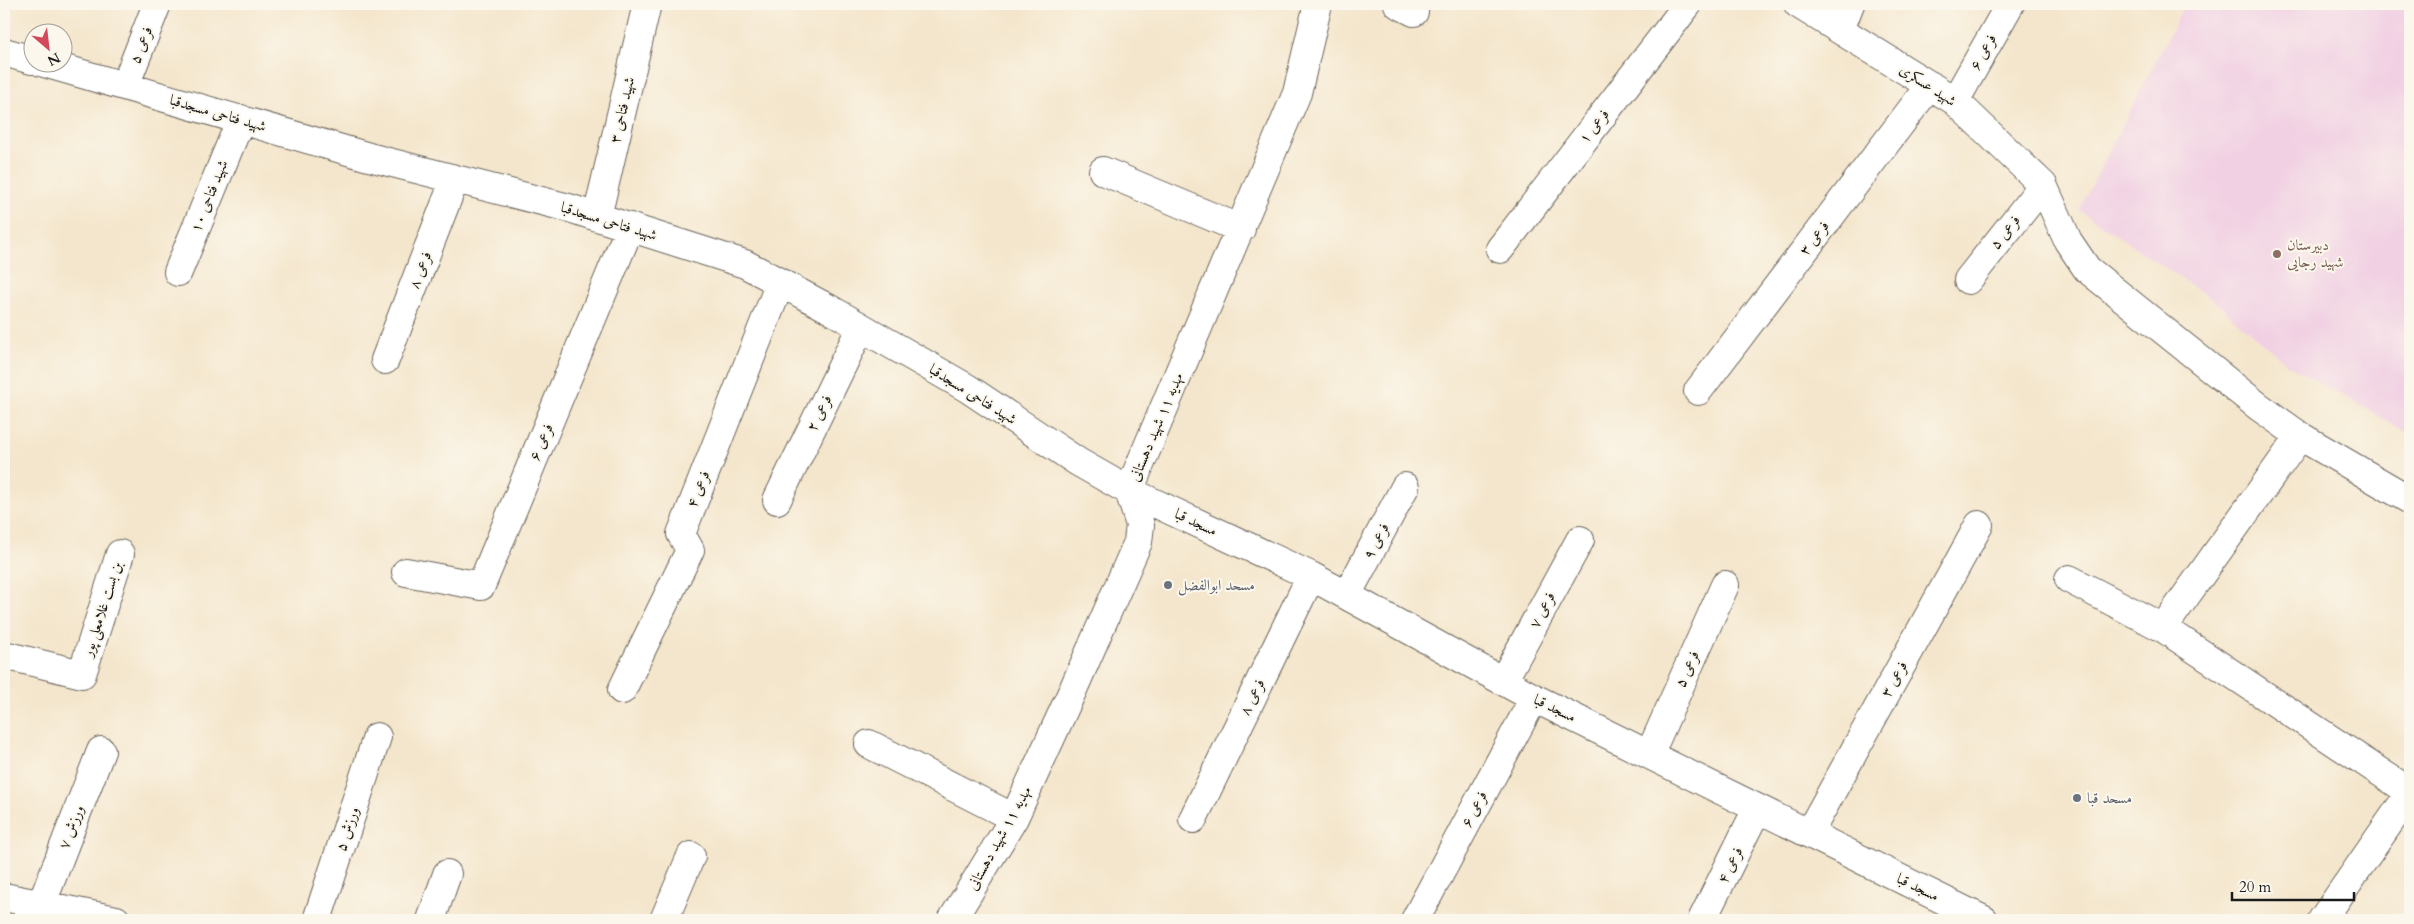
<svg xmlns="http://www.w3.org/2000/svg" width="2414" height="924" viewBox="0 0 2414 924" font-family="Cardo,Amiri,serif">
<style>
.built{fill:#f1d0e3}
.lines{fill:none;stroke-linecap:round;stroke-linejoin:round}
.minor-casing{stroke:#68635a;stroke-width:30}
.minor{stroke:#fff;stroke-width:28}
.education-dot{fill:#8d6e63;stroke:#fbf7ec;stroke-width:2}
.worship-dot{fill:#6b7280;stroke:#fbf7ec;stroke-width:2}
.labels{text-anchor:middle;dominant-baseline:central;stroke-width:4;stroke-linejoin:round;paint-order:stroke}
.street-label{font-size:15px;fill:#1c1c1c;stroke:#fbf7ec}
.education-label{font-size:15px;fill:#785e54;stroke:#fbf7ec;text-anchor:start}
.worship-label{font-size:15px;fill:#5b616d;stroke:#fbf7ec;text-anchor:start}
</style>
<rect width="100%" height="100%" fill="#fbf7ec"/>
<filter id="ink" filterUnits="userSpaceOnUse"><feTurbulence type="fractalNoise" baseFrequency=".02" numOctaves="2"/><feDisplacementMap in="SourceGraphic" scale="10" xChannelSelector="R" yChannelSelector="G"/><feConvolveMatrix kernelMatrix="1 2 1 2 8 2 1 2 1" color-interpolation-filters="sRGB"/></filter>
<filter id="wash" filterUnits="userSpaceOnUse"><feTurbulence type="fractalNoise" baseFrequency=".0096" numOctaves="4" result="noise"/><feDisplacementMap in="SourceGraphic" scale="20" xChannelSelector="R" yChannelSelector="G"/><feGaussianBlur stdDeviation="1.12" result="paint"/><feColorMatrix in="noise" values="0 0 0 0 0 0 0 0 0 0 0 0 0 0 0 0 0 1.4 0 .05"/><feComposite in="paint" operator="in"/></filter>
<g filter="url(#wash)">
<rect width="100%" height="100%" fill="#f4e6cc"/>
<!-- built -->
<path class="built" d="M2185,4H2410V434L2287,364L2210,298L2079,210Z"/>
</g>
<g filter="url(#ink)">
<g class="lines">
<!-- minor casing -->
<g class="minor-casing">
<path id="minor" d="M1398,4L1414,12
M1798,4L1955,101L2043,185L2068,241L2087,269L2258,406L2300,436L2410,500
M1840,30L1850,4
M4,52L32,60
M41,62L369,157L569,208L745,264L828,308L967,388L1078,462L1129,491L1311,576L1534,698L1984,920
M125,86L157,4
M1955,101L2010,4
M1103,171L1241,229
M597,217L647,4
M1500,249L1688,4
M178,272L241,119
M1968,280L2043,185
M385,360L455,179
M1698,391L1930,85
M777,500L861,327
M406,572L481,586L630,227
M2069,579L2163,628L2300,436
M1347,595L1405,487
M2163,628L2410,792
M4,655L82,674L120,554
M1503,681L1580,540
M622,690L690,550L681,534L780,283
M869,744L1014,818
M1650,753L1725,585
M1193,819L1311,576
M1809,833L1979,525
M4,897L116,920
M42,903L101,751
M317,920L377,737
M431,920L447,874
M664,920L691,856
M952,920L1014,818L1072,692L1138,542L1140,525L1129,491L1297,93L1318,4
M1415,920L1534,698
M1702,920L1757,809
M2322,920L2410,793"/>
</g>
<!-- minor -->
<use href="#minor" class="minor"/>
</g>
</g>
<!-- markers -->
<circle class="education-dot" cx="2277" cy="254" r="5"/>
<g class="worship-dot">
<circle cx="1168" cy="585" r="5"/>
<circle cx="2077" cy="798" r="5"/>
</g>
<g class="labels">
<!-- street labels -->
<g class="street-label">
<text transform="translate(141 45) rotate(-69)">فرعی ۵</text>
<text transform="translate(1983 52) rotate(-61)">فرعی ۶</text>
<text transform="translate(1928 85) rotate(33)">شهید عسکری</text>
<text transform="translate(622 110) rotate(-77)">شهید فتاحی ۳</text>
<text transform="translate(218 113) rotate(16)">شهید فتاحی مسجدقبا</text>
<text transform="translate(1594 126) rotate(-52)">فرعی ۱</text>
<text transform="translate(209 196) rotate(-68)">شهید فتاحی ۱۰</text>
<text transform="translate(609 221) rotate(17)">شهید فتاحی مسجدقبا</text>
<text transform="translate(2005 232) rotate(-52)">فرعی ۵</text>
<text transform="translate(1814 238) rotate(-53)">فرعی ۳</text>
<text transform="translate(420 270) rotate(-69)">فرعی ۸</text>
<text transform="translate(973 394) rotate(32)">شهید فتاحی مسجدقبا</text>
<text transform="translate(819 413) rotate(-64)">فرعی ۲</text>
<text transform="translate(1156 427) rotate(-67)">مهدیه ۱۱ شهید دهستانی</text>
<text transform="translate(541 442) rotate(-67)">فرعی ۶</text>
<text transform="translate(698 489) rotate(-68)">فرعی ۴</text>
<text transform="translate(1196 522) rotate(25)">مسجد قبا</text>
<text transform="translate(1376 541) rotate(-62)">فرعی ۹</text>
<text transform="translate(102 609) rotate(-72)">بن بست غلامعلی پور</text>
<text transform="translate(1542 610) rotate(-62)">فرعی ۷</text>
<text transform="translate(1687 669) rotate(-66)">فرعی ۵</text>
<text transform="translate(1894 679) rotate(-61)">فرعی ۳</text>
<text transform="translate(1252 697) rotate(-64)">فرعی ۸</text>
<text transform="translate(1555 708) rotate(26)">مسجد قبا</text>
<text transform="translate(1474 809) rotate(-62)">فرعی ۶</text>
<text transform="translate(71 827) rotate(-69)">ورزش ۷</text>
<text transform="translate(347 829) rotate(-72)">ورزش ۵</text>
<text transform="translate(999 838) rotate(-61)">مهدیه ۱۱ شهید دهستانی</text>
<text transform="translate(1730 865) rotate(-64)">فرعی ۴</text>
<text transform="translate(1918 887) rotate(26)">مسجد قبا</text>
</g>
<!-- education labels -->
<g class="education-label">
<text x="2287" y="245">دبیرستان<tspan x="2287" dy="17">شهید رجایی</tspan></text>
</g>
<!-- worship labels -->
<g class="worship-label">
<text x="1178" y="585">مسحد ابوالفضل</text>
<text x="2087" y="798">مسحد قبا</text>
</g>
</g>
<!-- margin -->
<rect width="2414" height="924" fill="none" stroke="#fbf7ec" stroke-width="20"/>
<!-- north arrow -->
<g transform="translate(48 48) rotate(152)"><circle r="24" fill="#fbf7ec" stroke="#a29f99"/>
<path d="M0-4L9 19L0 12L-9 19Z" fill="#d1495b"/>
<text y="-8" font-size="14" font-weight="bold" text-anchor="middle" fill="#1c1c1c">N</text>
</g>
<!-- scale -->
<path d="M2232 892v8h122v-8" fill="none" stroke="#1c1c1c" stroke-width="2.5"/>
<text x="2239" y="892" font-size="15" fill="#1c1c1c" stroke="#fbf7ec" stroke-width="4" paint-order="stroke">20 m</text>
</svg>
